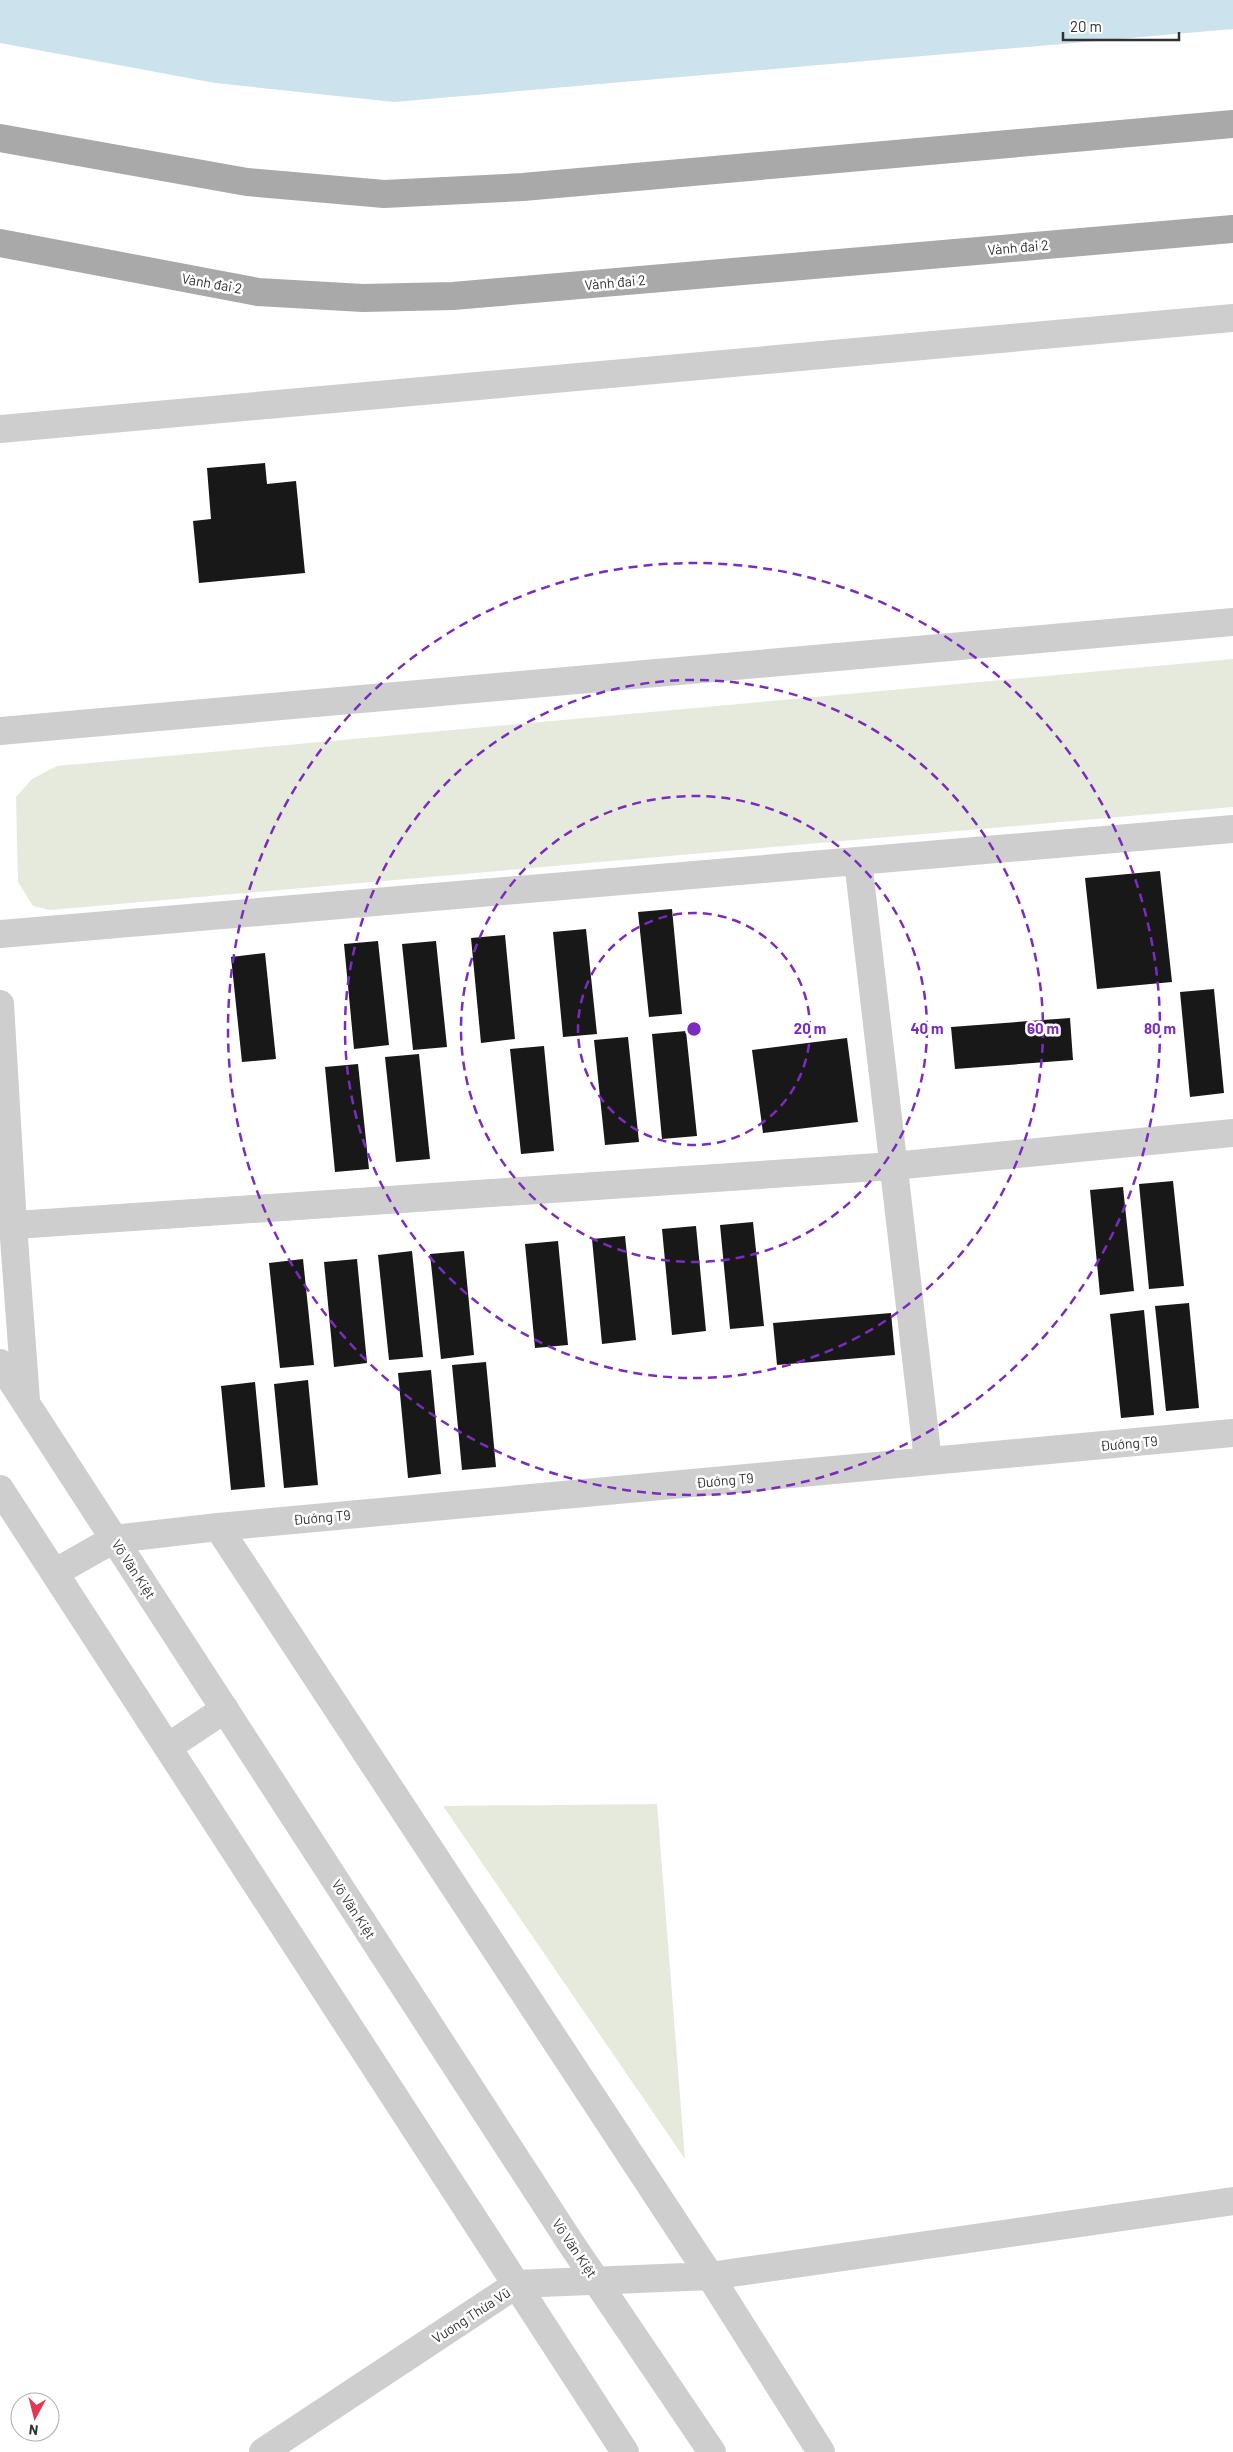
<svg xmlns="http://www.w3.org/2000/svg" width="1233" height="2452" viewBox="0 0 1233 2452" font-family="Barlow,sans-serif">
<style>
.green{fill:#e5eadd}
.water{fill:#cce3ed}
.building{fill:#181818}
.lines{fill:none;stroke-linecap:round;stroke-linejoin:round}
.minor{stroke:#cecece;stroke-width:28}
.tertiary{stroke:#cecece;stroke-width:28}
.primary{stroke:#a9a9a9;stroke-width:28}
.ring{fill:none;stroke:#7b2cbf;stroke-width:2.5;stroke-dasharray:9 6}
.labels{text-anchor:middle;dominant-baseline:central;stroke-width:5;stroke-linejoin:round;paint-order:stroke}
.street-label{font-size:14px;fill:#313131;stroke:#fff}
.centre{fill:#7b2cbf;stroke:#fff;stroke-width:2.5}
.ring-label{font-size:15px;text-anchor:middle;font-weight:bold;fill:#7b2cbf;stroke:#fff;stroke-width:5;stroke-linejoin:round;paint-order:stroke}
</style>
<rect width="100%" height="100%" fill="#fff"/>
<!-- green -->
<path class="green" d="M1233,659V807L50,910L33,906L18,882L16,797L32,779L57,766Z
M657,1804L685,2159L443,1806Z"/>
<!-- water -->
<path class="water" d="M0,0H1233V29L394,102L215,83L0,43Z"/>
<!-- building -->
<path class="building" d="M265,463L267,484L296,481L305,573L199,583L193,521L211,519L207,468Z
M1160,871L1172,982L1097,989L1085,878Z
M672,909L682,1014L649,1017L638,912Z
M586,929L597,1034L563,1037L553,932Z
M505,935L515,1039L481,1043L471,938Z
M378,941L389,1045L354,1049L344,944Z
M436,941L447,1047L413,1050L402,944Z
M265,953L276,1059L242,1062L231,957Z
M1214,989L1224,1093L1190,1097L1180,992Z
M1070,1018L1073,1060L955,1069L951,1027Z
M686,1031L697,1136L662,1139L652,1034Z
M628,1037L639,1142L605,1145L594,1040Z
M847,1038L858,1122L763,1133L752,1050Z
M544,1046L554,1151L521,1154L510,1049Z
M419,1054L430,1159L396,1162L385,1057Z
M358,1064L369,1169L335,1172L325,1067Z
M1173,1181L1184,1286L1149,1289L1139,1184Z
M1123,1187L1134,1291L1100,1295L1090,1190Z
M753,1222L764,1326L730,1329L720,1225Z
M696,1226L706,1331L672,1335L662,1229Z
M625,1236L636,1340L602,1344L592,1239Z
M558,1241L568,1345L535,1348L525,1244Z
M412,1251L423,1357L389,1360L378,1255Z
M464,1251L474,1355L441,1359L430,1254Z
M303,1259L314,1365L280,1368L269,1263Z
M357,1259L367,1363L334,1367L324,1262Z
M1189,1303L1199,1408L1166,1411L1155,1306Z
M1144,1310L1154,1415L1121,1418L1110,1314Z
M891,1313L895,1355L777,1365L773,1323Z
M486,1362L496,1467L462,1470L452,1365Z
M431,1370L441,1474L408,1478L398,1373Z
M308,1380L318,1485L284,1488L274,1384Z
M255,1382L265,1487L231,1490L221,1386Z"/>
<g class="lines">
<!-- minor -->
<path class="minor" d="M0,429L1233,318
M0,731L1233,622
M858,861L928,1461
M0,934L1233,829
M0,1226L893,1166L1233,1133
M218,1527L1233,1433
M114,1539L218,1527L710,2276L821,2452
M263,2452L517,2284L710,2276L1233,2201"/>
<!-- tertiary -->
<path class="tertiary" d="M0,1004L13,1225L26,1400
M0,1363L570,2242L712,2452
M0,1489L625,2452
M56,1572L114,1539
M168,1747L225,1709"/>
<!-- primary -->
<path class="primary" d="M0,138L247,182L384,194L523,187L1233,124
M0,243L258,292L363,298L453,296L1233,229"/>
</g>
<!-- distance rings -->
<g class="ring">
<circle cx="694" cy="1029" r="116"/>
<circle cx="694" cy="1029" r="233"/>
<circle cx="694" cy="1029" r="349"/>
<circle cx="694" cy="1029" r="466"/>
</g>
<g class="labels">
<!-- street labels -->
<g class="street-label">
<text transform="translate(1018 247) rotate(-5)">Vành đai 2</text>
<text transform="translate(615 282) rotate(-5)">Vành đai 2</text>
<text transform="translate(212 283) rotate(10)">Vành đai 2</text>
<text transform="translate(1129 1443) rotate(-5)">Đướng T9</text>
<text transform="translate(725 1480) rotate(-5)">Đướng T9</text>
<text transform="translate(322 1517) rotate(-5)">Đướng T9</text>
<text transform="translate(134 1569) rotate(57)">Võ Văn Kiệt</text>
<text transform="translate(354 1909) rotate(57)">Võ Văn Kiệt</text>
<text transform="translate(575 2248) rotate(56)">Võ Văn Kiệt</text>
<text transform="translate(471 2315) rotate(-33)">Vương Thừa Vũ</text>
</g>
</g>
<circle cx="694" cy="1029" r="8" class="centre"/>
<g class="ring-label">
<text x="810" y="1034">20 m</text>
<text x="927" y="1034">40 m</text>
<text x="1043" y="1034">60 m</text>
<text x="1160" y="1034">80 m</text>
</g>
<!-- north arrow -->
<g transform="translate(35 2417) rotate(187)"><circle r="24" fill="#ffffff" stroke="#adadad"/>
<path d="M0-4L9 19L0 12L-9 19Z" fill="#e43752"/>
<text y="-8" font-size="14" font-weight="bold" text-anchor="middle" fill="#313131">N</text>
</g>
<!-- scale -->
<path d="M1063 32v8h116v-8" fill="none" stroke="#313131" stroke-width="2.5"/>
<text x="1070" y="32" font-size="15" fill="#313131" stroke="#ffffff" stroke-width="4" paint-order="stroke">20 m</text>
</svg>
